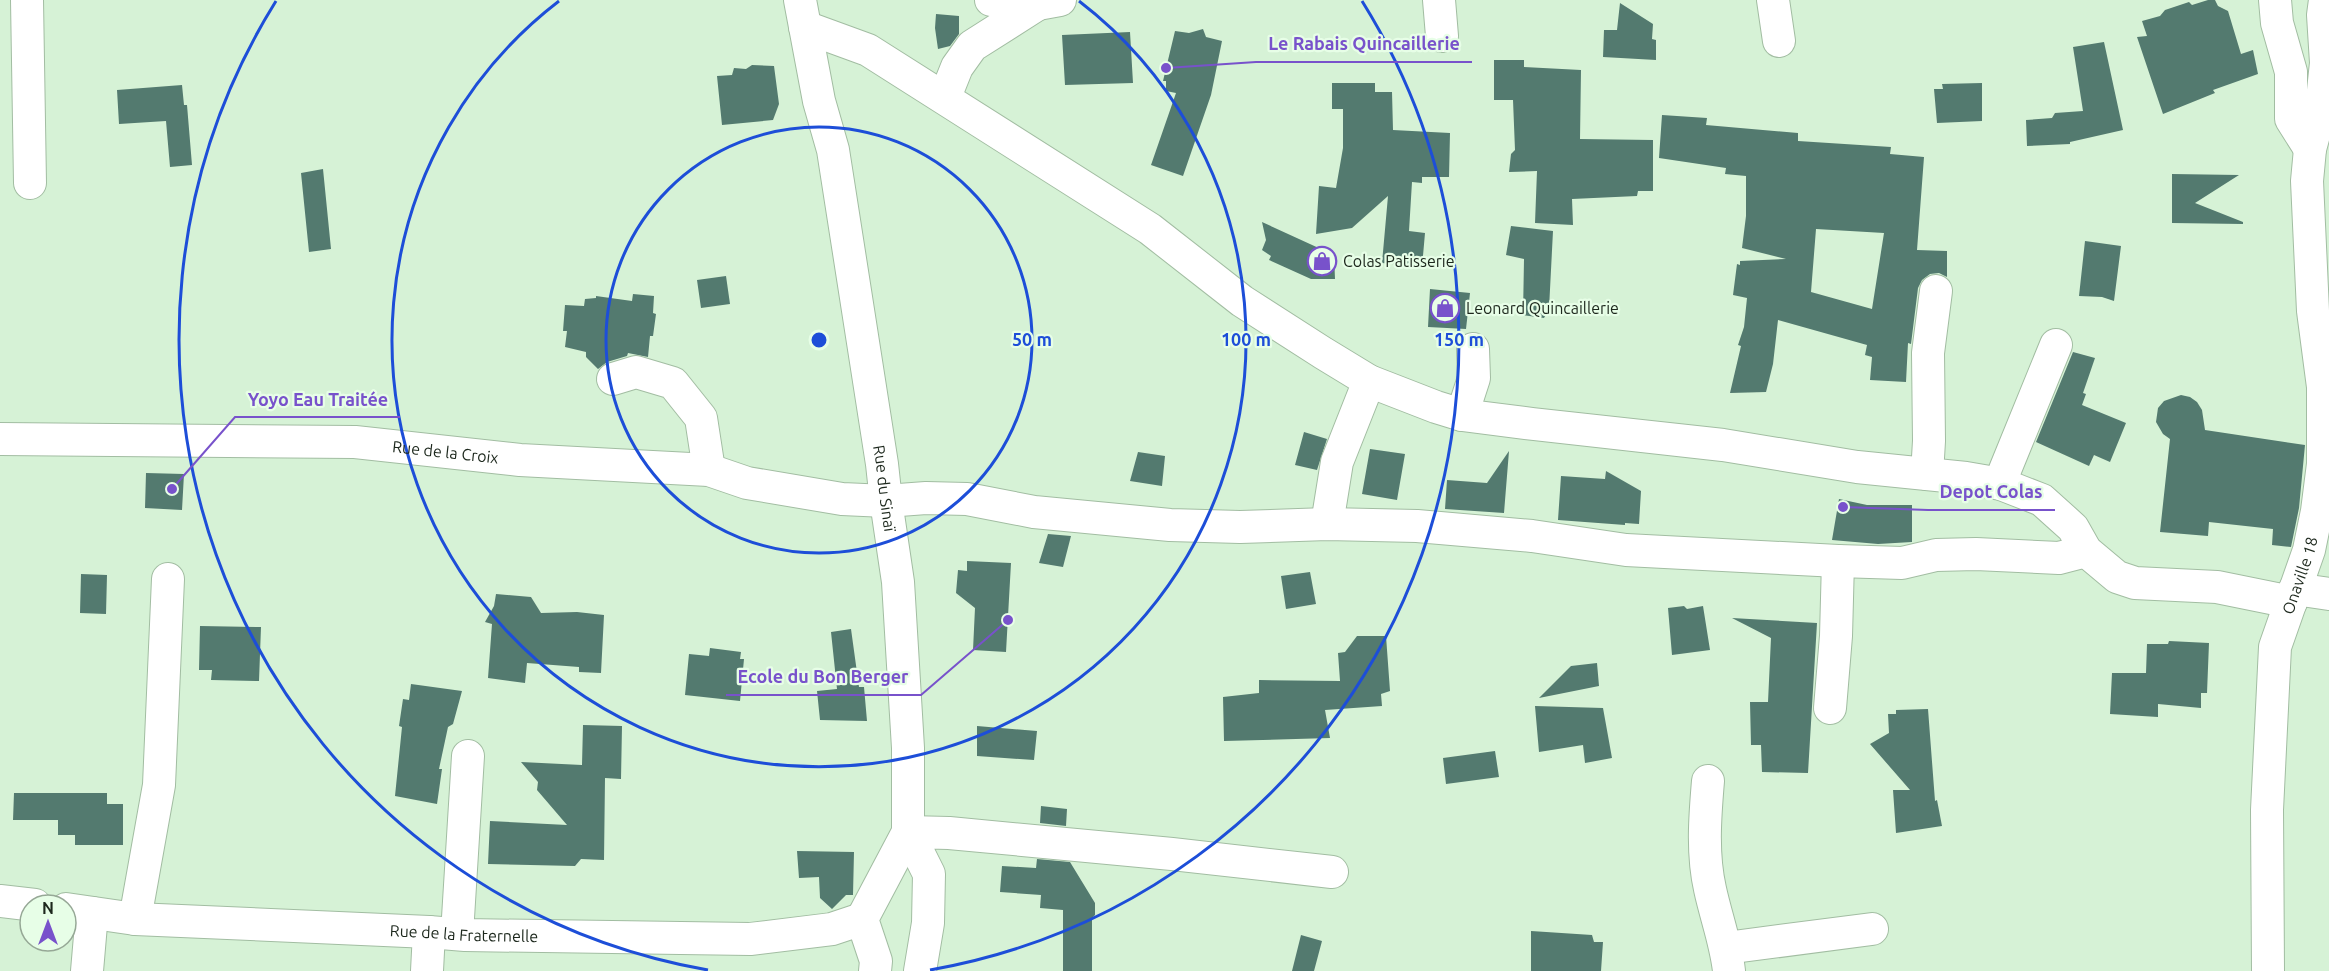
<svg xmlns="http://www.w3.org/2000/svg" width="2329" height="971" viewBox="0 0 2329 971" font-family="Ubuntu,sans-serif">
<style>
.building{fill:#537a6f;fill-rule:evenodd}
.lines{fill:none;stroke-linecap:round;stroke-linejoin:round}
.minor-casing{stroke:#a2bda2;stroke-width:34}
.minor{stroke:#fff;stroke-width:32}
.ring{fill:none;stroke:#1d4ed8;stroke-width:3}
.labels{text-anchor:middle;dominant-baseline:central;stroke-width:4.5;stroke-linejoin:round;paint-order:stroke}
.poi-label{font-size:16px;fill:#1d281d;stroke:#e7fee7;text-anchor:start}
.street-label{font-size:16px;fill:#1d281d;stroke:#e7fee7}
.centre{fill:#1d4ed8;stroke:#e7fee7;stroke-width:3}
.ring-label{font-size:18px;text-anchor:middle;font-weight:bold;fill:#1d4ed8;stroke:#e7fee7;stroke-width:4.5;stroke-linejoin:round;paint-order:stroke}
.leader{fill:none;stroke:#7852cb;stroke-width:2}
.callout-dot{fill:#7852cb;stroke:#e7fee7;stroke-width:2}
.callout-label{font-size:18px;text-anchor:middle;font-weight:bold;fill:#7852cb;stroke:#e7fee7;stroke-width:4.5;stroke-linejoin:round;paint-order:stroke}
</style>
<rect width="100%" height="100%" fill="#d6f2d6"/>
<!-- building -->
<path class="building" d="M2208,0H2215L2218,6L2228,11L2241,54L2253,50L2258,74L2213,90L2215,93L2163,114L2137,37L2147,36L2142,21L2160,16L2165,10L2189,2L2192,5Z
M1620,3L1653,24L1652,39L1656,40V60L1603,57L1604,30H1617Z
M936,14L959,16V34L950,46L938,49L935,28Z
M1203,29L1206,37L1222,41L1211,95L1183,176L1151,165L1176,93L1166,91V81H1163L1175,31L1189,33Z
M1130,32L1133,83L1065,85L1062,35Z
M2104,42L2123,130L2070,142V144L2027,146L2026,120L2052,118L2055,113L2083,111L2073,47Z
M1494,60H1524V67L1581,70L1580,139L1653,140V191H1638L1637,196L1572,199L1573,225L1535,223L1537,171L1509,172L1511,154L1515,150L1513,100H1494Z
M752,65L774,66L779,104L773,120L722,125L717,76L732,75L734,68L746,69Z
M1332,83H1375V92H1392L1393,130L1450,133L1449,177H1422V183L1412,182L1409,231L1425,233L1422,267L1382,263L1388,196L1352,228L1316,234L1319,186L1336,188L1343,148V109H1332Z
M1982,83V121L1937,123L1934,89H1943L1942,84Z
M182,85L184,105H187L192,165L170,167L166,121L119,124L117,90Z
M1662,115L1707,118L1706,125L1798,133V141L1891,147L1890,154L1924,157L1917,250L1947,251V277L1939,273L1930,274L1922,280L1918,288L1911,344L1908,343L1906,382L1870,380L1872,357L1865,355L1867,345L1778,320L1773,364L1766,392L1730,393L1741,346L1738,345L1744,327L1747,298L1733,295L1737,264L1740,265V261L1786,259L1742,248L1746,216V176L1725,174L1726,168L1659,158ZM1816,229L1884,233L1872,309L1811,292Z
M323,169L331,249L309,252L301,173Z
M2172,174L2239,175L2195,203L2243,222V224L2172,223Z
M1262,222L1334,255L1335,279H1311L1269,260L1271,256L1262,250L1266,240Z
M1511,226L1553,231L1549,309L1544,318L1523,315L1524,259L1506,255Z
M2085,241L2121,246L2114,301L2102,297L2079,296Z
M726,276L730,304L701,308L697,280Z
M1430,289L1470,293L1466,329L1428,327Z
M633,294L654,296L653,313L656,314L653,336H650L648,357L628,353L627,356L607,362L598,369L586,357V352L565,347L567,331H563L565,305L584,306L585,299L596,298V296L632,301Z
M2073,352L2095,358L2083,393L2086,394L2082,405L2126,423L2110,462L2094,455L2089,466L2036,442Z
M2181,395L2190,397L2197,402L2202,410L2205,430L2305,445L2299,508L2291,547L2272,545L2273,529L2209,522L2208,536L2160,532L2170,439L2163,434L2156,422L2158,408L2164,401Z
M1304,432L1327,439L1317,470L1295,465Z
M1370,449L1405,454L1397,500L1362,494Z
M1509,451L1504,513L1445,509L1447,480L1487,483Z
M1138,452L1165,456L1162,486L1130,481Z
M1606,471L1641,491L1639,524L1625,523V525L1558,520L1561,476L1605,479Z
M146,473L184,474L182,510L145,508Z
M1839,499L1867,505H1912V542L1878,544L1832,540Z
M1048,534L1071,536L1063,567L1039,563Z
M967,561L1011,563L1006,652L973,650L975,608L956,593L958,570L967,571Z
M1310,572L1316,604L1286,609L1281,576Z
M81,574L107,575L106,614L80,613Z
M496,594L531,597L541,613L577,612L604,615L601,673L579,672V667L527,663L525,683L488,678L492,624L485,622L494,606Z
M1684,606L1687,609L1703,606L1710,650L1672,655L1668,608Z
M1732,618L1817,623L1808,773L1762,772L1761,745H1751L1750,702H1768L1771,638Z
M200,626L261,627L259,681L211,680L212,670H199Z
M851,629L859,687H864L867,721L820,720L817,691L837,689L831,632Z
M1357,636H1386L1390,691L1381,694L1382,706L1325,710L1330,738L1224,741L1223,697L1259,693V680L1340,681L1338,653L1345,652Z
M2169,641L2209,643L2207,693H2201V708L2158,704V717L2110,714L2112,673H2146L2147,644H2168Z
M710,648L741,652L740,659H744L740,701L685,695L689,654L709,656Z
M1597,663L1599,686L1539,698L1571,666Z
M411,684L462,691L453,724L448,727L439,769H442L437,804L395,796L402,727L399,726L403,699L409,700Z
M1535,706L1603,708L1612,758L1585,763L1583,745L1539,752Z
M1928,709L1935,801L1937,800L1942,826L1896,833L1893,790H1910L1870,744L1889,733L1888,714H1896V710Z
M583,725L622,726L621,779L605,778L604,860L581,859L575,866L488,864L490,821L567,825L537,790L538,782L521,762L582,765Z
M977,726L1037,731L1034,760L977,756Z
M1495,751L1499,777L1446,784L1443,758Z
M14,793H107V804H123V845H75V835H58V820H13Z
M1041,806L1067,809L1066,826L1040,823Z
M797,851L854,852L853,895H846L832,909L820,898L819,877L799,878Z
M1037,859L1070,862L1095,903V915L1092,918V971H1063V910L1040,908L1041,895L1000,892L1002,866L1036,868Z
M1531,931L1592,935L1594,942H1603L1601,971H1531Z
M1301,935L1322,941L1314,971H1292Z"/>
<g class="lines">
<!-- minor casing -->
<g class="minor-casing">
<g id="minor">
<path d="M27,0L30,183"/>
<path id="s1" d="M800,0L819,101L833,150L882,464L886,501L898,582L908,748V832L862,919L876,961L875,971"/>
<path d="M991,0L1038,4L1060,0"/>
<path d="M1439,0L1442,36"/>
<path d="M1773,0L1779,41"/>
<path d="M2275,0L2277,23L2291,72V119L2310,149"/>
<path d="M805,27L868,50L1150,229L1242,301L1323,353L1369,381L1436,407L1462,415L1533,424L1723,445L1857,467L1966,478L2001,484L2042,500L2073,528L2086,551L2117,577L2135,583L2217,587L2291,602"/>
<path d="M945,97L957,67L972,46L1038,4"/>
<path d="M613,379L636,372L673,383L701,418L709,470"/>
<path d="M1462,415L1474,378L1473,349"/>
<path id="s2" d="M0,439L355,442L520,460L709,470L747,483L842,499L886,501L926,498L967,499L1034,512L1170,525L1240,527L1327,524L1417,526L1532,536L1626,550L1838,561L1902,563L1936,555L1976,554L2059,558L2086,551"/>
<path d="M1927,474L1929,441L1928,353L1936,291"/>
<path d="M2001,484L2005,470L2056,345"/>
<path d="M1327,524L1337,462L1369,381"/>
<path d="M2295,589L2329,594"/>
<path d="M1830,708L1836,636L1838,561"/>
<path d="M1708,781C1705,816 1702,854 1710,889C1716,917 1726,943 1729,971"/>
<path d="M0,901L35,905"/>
<path id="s3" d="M66,909L135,919L429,932L465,935L750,939L832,929L862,919"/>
<path d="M135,919L159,785L168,579"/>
<path d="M457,934L468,756"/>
<path d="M1726,948L1872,929"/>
<path d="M87,971L92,913"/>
<path d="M427,971L429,932"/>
<path d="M920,971L928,923L929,874L908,832L949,833L1172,854L1332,872"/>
<path id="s4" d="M2268,971L2267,810L2275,647L2309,550L2317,511L2323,464V387L2313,311L2307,181L2310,149L2321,109L2326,63L2323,15L2325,0"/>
</g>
</g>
<!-- minor -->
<use href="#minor" class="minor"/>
</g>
<!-- distance rings -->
<g class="ring">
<circle cx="819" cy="340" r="213"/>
<path d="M1079 1A427 427 0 1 1 559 1"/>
<path d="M708 970A640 640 0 0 1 276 1M1362 1A640 640 0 0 1 930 970"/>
</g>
<!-- icons -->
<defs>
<g id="shop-ring" transform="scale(1.5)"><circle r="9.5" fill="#e7fee7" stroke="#7852cb" stroke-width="1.5"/><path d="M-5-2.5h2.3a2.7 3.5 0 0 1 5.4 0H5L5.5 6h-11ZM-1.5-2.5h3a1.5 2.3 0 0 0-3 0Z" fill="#7852cb"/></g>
</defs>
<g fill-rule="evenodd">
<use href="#shop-ring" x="1322" y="261"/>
<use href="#shop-ring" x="1445" y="308"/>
</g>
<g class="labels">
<!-- poi labels -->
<g class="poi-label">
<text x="1343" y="261">Colas Patisserie</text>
<text x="1466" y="308">Leonard Quincaillerie</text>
</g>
<!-- street labels -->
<g class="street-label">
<text stroke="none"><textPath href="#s2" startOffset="446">Rue de la Croix</textPath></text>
<text stroke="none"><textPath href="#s1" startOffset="496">Rue du Sinaï</textPath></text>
<text stroke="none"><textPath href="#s4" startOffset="400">Onaville 18</textPath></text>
<text stroke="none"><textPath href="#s3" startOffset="399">Rue de la Fraternelle</textPath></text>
</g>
</g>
<circle cx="819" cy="340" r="9" class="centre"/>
<g class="ring-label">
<text x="1032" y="346">50 m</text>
<text x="1246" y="346">100 m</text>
<text x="1459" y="346">150 m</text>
</g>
<!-- callouts -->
<path class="leader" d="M1166 68L1256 62H1472M172 489L235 417H400M1843 507L1928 510H2055M1008 620L921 695H726"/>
<g class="callout-dot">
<circle cx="1166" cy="68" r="6"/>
<circle cx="172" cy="489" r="6"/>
<circle cx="1843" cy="507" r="6"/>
<circle cx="1008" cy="620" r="6"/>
</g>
<g class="callout-label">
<text x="1364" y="50">Le Rabais Quincaillerie</text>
<text x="318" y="406">Yoyo Eau Traitée</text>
<text x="1991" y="498">Depot Colas</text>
<text x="823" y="683">Ecole du Bon Berger</text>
</g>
<!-- north arrow -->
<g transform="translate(48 923)"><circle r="28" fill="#e7fee7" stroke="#96a896" stroke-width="1.5"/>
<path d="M0-4.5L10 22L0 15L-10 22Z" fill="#7852cb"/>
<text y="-9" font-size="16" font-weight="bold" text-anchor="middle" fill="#1d281d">N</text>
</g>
</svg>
